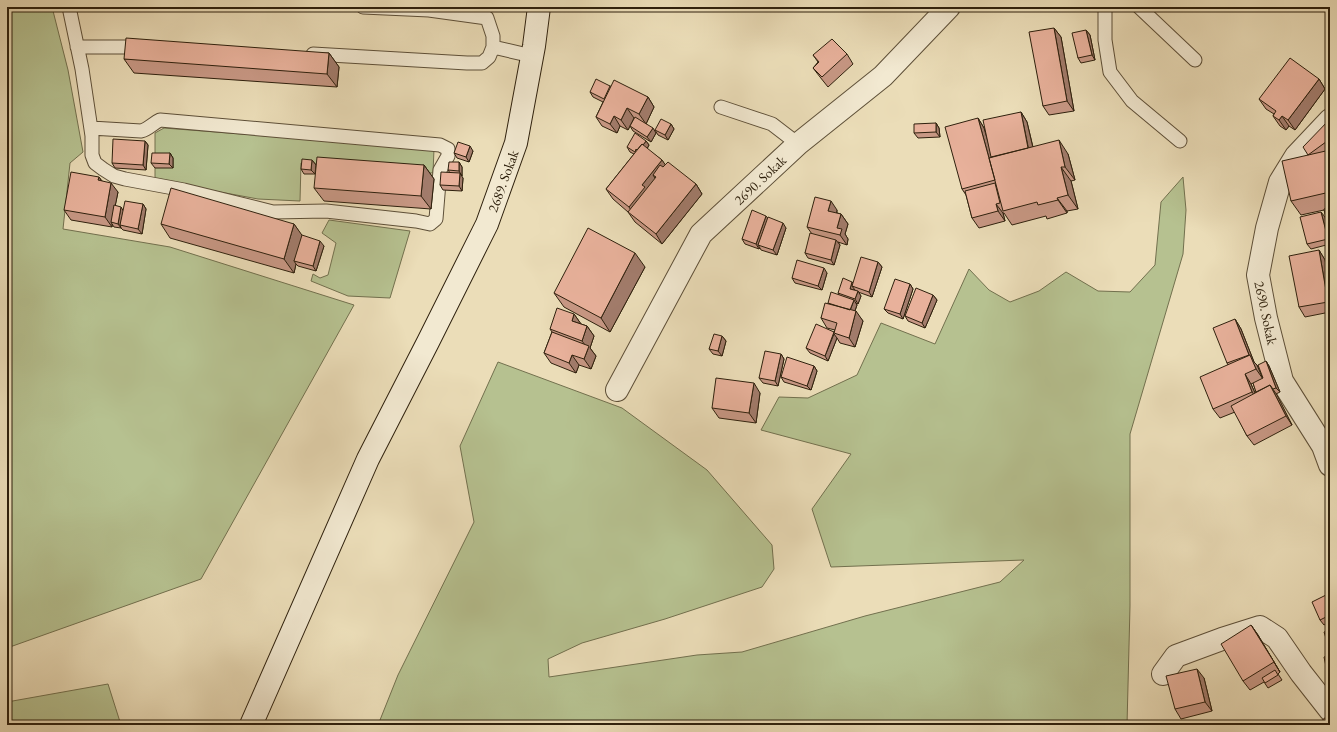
<svg xmlns="http://www.w3.org/2000/svg" width="1337" height="732" viewBox="0 0 1337 732" font-family="'EB Garamond',serif">
<style>
.green{fill:#b6c190;stroke:#72704e}
.lines{fill:none;stroke-linecap:round;stroke-linejoin:round}
.lane-casing{stroke:#5d4f38;stroke-width:15}
.street-casing{stroke:#5d4f38;stroke-width:24}
.secondary-casing{stroke:#2e200d;stroke-width:24}
.lane{stroke:#f2e9d1;stroke-width:13}
.street{stroke:#f2e9d1;stroke-width:22}
.secondary{stroke:#f2e9d1;stroke-width:22}
.wall{fill:#c89885;stroke:#2e200d;fill-rule:evenodd}
.shaded-wall{fill:#a27c6c;stroke:#2e200d}
.building{fill:#e8b19b;stroke:#2e200d}
.labels{text-anchor:middle;dominant-baseline:central;stroke-width:4;stroke-linejoin:round;paint-order:stroke}
.street-label{font-size:14px;fill:#2e200d;stroke:#f2e9d1}
</style>
<rect width="100%" height="100%" fill="#ebddb8"/>
<filter id="stains"><feTurbulence type="fractalNoise" baseFrequency=".005" numOctaves="4"/><feColorMatrix values="0 0 0 0 .2 0 0 0 0 .09 0 0 0 0 .02 0 0 0 .5 -.17"/></filter>
<radialGradient id="worn" r=".72"><stop offset=".6" stop-color="#630" stop-opacity="0"/><stop offset="1" stop-color="#630" stop-opacity=".3"/></radialGradient>
<!-- green -->
<path class="green" d="M7,7H52L68,70L83,152L70,163L63,229L170,247L354,305L201,579L7,648Z
M164,128L434,149L433,173L301,163L300,201L258,199L155,180V133Z
M1183,177L1186,210L1183,254L1130,434V606L1127,725H378L398,675L474,522L460,446L498,362L622,408L707,470L772,545L774,569L762,587L665,619L582,643L548,659L549,677L697,655L742,652L865,616L1000,582L1024,560L831,567L812,509L851,454L761,430L779,397L808,398L857,375L881,323L935,344L969,269L989,290L1010,302L1039,291L1066,272L1098,291L1130,292L1155,265L1161,202Z
M329,220L410,231L390,298L348,296L311,281L313,274L320,278L328,275L336,243L322,233Z
M108,684L121,725H7V702Z"/>
<g class="lines">
<!-- lane casing -->
<g class="lane-casing">
<path id="lane" d="M69,7L82,69L92,136V155L95,163L103,169L114,176L125,179L184,190L273,212L326,211L416,221L430,224L436,219L440,170L448,156V149L440,145L160,120C153,123 149,129 141,131L91,128
M1105,7V40L1110,72L1132,101L1180,141
M1139,7L1195,60
M77,47H142
M493,47L532,56
M313,54L467,63H482L489,57L493,47V36L487,18L429,10L363,7
M721,107L772,124L798,144"/>
</g>
<!-- street casing -->
<g class="street-casing">
<path id="street" d="M1330,120L1296,156L1280,182L1267,228L1258,275L1266,318L1282,381L1323,446L1330,465
M617,390L701,234L798,144L883,76L949,7
M1163,674L1176,656L1222,639L1260,627L1277,638L1301,673L1330,710"/>
</g>
<!-- secondary casing -->
<g class="secondary-casing">
<path id="secondary" d="M251,725L368,459L428,342L487,224L516,143L534,46L539,7"/>
</g>
<!-- lane -->
<use href="#lane" class="lane"/>
<!-- street -->
<use href="#street" class="street"/>
<!-- secondary -->
<use href="#secondary" class="secondary"/>
</g>
<!-- wall -->
<path class="wall" d="M1054,28L1061,37L1074,111L1049,115L1043,106Z
M1086,30L1090,35L1095,60L1081,63L1078,58Z
M329,53L339,67L337,87L134,73L124,59Z
M847,54L853,64L828,87L820,77L813,68L818,62L813,55Z
M1319,79L1325,89L1295,130L1289,126L1286,130L1280,126L1273,116L1274,114L1266,109L1259,99Z
M610,86L648,97L654,107L646,124L656,133L651,142L633,131L630,126L628,130L620,126L617,133L602,126L596,117L603,102L593,97L590,92Z
M1021,112L1027,122L1033,147L1068,154L1075,180L1071,181L1078,209L1067,211V213L1047,219L1046,216L1012,225L1004,213H1003L1005,221L979,228L972,218L966,195L962,189L978,118L984,128L986,133Z
M1330,119V244L1311,249L1307,244L1325,217L1327,224H1328L1324,210L1301,215L1291,201L1308,155Z
M936,123L939,128L940,137L918,138L914,133Z
M671,124L674,129L668,140L658,135L655,130Z
M145,141L148,145L146,170L115,168L112,163Z
M646,141L649,145L647,149L662,160L665,165L696,184L702,194L662,244L635,222L628,212L613,199L606,189L634,154L630,152L627,147Z
M473,151L469,162L457,158L454,153Z
M170,153L173,158V168H155L151,163Z
M312,160L316,165L315,174H304L301,169Z
M459,162L462,167V176H461L463,178L462,191L443,190L440,185L450,173L448,170Z
M424,165L434,179L431,209L324,201L314,188Z
M99,177L102,181L118,192L115,206L123,210L143,204L146,209L142,234L123,230L121,228L114,227L112,224V227L71,220L64,210Z
M837,210V213L841,214L848,224L845,234L848,239L847,245L838,242L840,245L834,265L808,258L805,253L812,234L807,227Z
M768,218L786,228L777,255L761,250L760,248L759,249L745,244L742,239Z
M161,224H294L302,236L324,246L316,271L298,266L296,264L294,273L170,238Z
M1319,250L1325,260L1330,284V312L1305,317L1299,307Z
M878,262L882,267L872,297L858,292L861,296L858,304L855,303L857,305L855,311L863,321L855,347L840,343L837,338L828,361L810,353L806,348L834,332L835,330L827,328L821,318L828,303L839,295L838,293L853,282Z
M645,267L610,332L564,307L554,293Z
M827,273L822,290L795,283L792,278Z
M910,284L913,289L903,319L888,313L884,309Z
M933,295L937,300L925,328L908,321L905,316Z
M574,314L581,324L587,326L594,336L590,348L596,356L591,369L579,365L576,373L551,363L544,353L552,332L550,329Z
M1235,319L1241,329L1254,362L1257,365L1263,379V378L1266,361L1269,366L1280,392L1276,394L1292,425L1254,445L1247,436L1235,412L1220,418L1213,409L1228,365L1227,363ZM1253,383L1256,392L1255,393L1251,384Z
M722,336L726,341L722,356L713,354L709,349Z
M781,354L784,359L778,386L763,383L759,378Z
M814,366L817,371L811,390L784,382L781,377Z
M760,393L756,423L719,418L712,408Z
M1330,593V626L1328,623L1324,625L1320,620Z
M1251,625L1258,635L1280,672L1278,674L1282,680L1268,688L1264,682L1250,690L1243,681Z
M1204,678L1212,711L1181,719L1175,709Z"/>
<!-- shaded-wall -->
<path class="shaded-wall" d="M1054,28L1061,37L1074,111L1067,101Z
M1086,30L1090,35L1095,60L1092,55Z
M329,53L339,67L337,87L327,74Z
M1319,79L1325,89L1295,130L1288,120Z
M648,97L654,107L646,124L639,114Z
M627,108L634,118L628,130L621,120Z
M1021,112L1027,122L1036,161L1029,151Z
M614,116L620,126L617,133L610,124Z
M1282,116L1289,126L1286,130L1279,120Z
M978,118L984,128L993,159L995,180Z
M936,123L939,128L940,137L936,132Z
M671,124L674,129L668,140L665,135Z
M653,128L656,133L651,142L647,137Z
M1059,140L1068,154L1075,180L1065,167Z
M145,141L148,145L146,170L143,165Z
M646,141L649,145L643,156L639,151Z
M470,146L473,151L469,162L466,157Z
M170,153L173,158V168L169,164Z
M312,160L316,165L315,174L311,170Z
M662,160L669,170L656,177L653,175L658,183L635,217L629,207L642,185Z
M459,162L462,167V176L459,171Z
M424,165L434,179L431,209L421,196Z
M1061,167L1071,181L1078,209L1068,195Z
M460,173L463,178L462,191L459,186Z
M99,177L105,186L98,180Z
M111,183L118,192L112,222H111L112,224V227L105,217Z
M696,184L702,194L662,244L656,234Z
M1057,198L1067,211V213L1058,200Z
M831,201L837,210L835,221L828,211Z
M143,204L146,209L142,234L138,229Z
M996,204L1003,213L1005,221L998,211Z
M121,207L124,212L120,225L121,228L118,224Z
M1321,212L1325,217L1330,238V241L1328,239Z
M841,214L848,224L845,234L848,239L847,245L840,235L837,228Z
M766,216L770,221L758,245L760,248L759,249L756,244Z
M783,223L786,228L777,255L773,250Z
M294,224L304,238L294,261L296,264L294,273L284,259Z
M836,240L840,245L834,265L831,260Z
M320,241L324,246L316,271L313,266Z
M1319,250L1325,260L1330,284V304L1328,302Z
M635,253L645,267L610,332L601,318Z
M878,262L882,267L872,297L869,292Z
M824,268L827,273L822,290L818,286Z
M852,282L856,286H852L855,290L850,289Z
M910,284L913,289L903,319L900,314Z
M858,291L861,296L858,304L855,299Z
M933,295L937,300L925,328L922,323Z
M854,300L857,305L853,316L850,311Z
M856,311L863,321L855,347L849,338Z
M574,314L581,324L572,321Z
M1235,319L1241,329L1254,362L1257,365L1263,379L1256,369L1249,355Z
M587,326L594,336L590,348L596,356L591,369L584,359L588,349L582,341Z
M834,334L837,338L828,361L825,356Z
M722,336L726,341L722,356L718,351Z
M781,354L784,359L778,386L775,381Z
M572,355L579,365L576,373L569,363Z
M1266,361L1269,366L1280,392L1276,388Z
M814,366L817,371L811,390L807,386Z
M1245,374L1251,384L1259,402L1252,392Z
M754,383L760,393L756,423L749,413Z
M1270,385L1277,395L1292,425L1286,416Z
M1251,625L1258,635L1280,672L1274,662Z
M1197,669L1204,678L1212,711L1205,702Z"/>
<!-- building -->
<path class="building" d="M1054,28L1067,101L1043,106L1029,32Z
M1086,30L1092,55L1078,58L1072,33Z
M126,38L329,53L327,74L124,59Z
M832,39L847,54L822,77L813,68L819,62L813,55Z
M1290,58L1319,79L1288,120L1282,116L1279,120L1273,116L1276,111L1259,99Z
M596,79L610,86L604,99L590,92Z
M614,80L648,97L639,114L627,108L621,120L614,116L610,124L596,117Z
M1021,112L1028,148L991,157L983,120Z
M635,117L653,128L647,137L630,126Z
M978,118L995,180L962,189L945,127Z
M661,119L671,124L665,135L655,130Z
M1330,119V139L1308,155L1303,147Z
M936,123V132L914,133V124Z
M635,133L646,141L643,145L642,144L637,150L636,149L635,152L627,147Z
M113,139L145,141L143,165L112,163Z
M1059,140L1065,167H1061L1068,195L1057,198L1058,200L1038,205L1037,202L1003,211L989,158Z
M458,142L470,146L466,157L454,153Z
M642,144L662,160L642,185L645,187L629,207L606,189Z
M1330,150V192L1291,201L1282,161Z
M152,153H170L169,164L151,163Z
M317,157L424,165L421,196L314,188Z
M302,159L312,160L311,170L301,169Z
M449,162H459V171L448,170Z
M668,162L696,184L656,234L628,212L656,177L653,175L660,165L663,167Z
M71,172L99,177L98,180L111,183L105,217L64,210Z
M441,172L460,173L459,186L440,185Z
M995,183L1000,203L996,204L998,211L972,218L965,191Z
M171,188L294,224L284,259L161,224Z
M815,197L831,201L828,211L841,214L837,228L842,229L840,235L807,227Z
M125,201L143,204L138,229L120,225Z
M114,205L121,207L118,224L111,222Z
M1330,207V222L1327,223L1324,209Z
M752,210L766,216L756,244L742,239Z
M1321,212L1328,239L1307,244L1300,217Z
M768,217L783,223L773,250L758,245Z
M1330,224V243L1326,225Z
M588,228L635,253L601,318L554,293Z
M810,233L836,240L831,260L805,253Z
M302,235L320,241L313,266L294,261Z
M1319,250L1328,302L1299,307L1289,256Z
M861,257L878,262L869,292L852,286Z
M797,260L824,268L818,286L792,278Z
M843,278L852,282L850,289L858,291L855,299L838,293Z
M895,279L910,284L900,314L884,309Z
M916,288L933,295L922,323L905,316Z
M831,292L854,300L850,310L828,303Z
M825,303L856,311L849,338L834,333L837,323L821,318Z
M557,308L574,314L572,321L587,326L582,341L550,329Z
M1235,319L1249,355L1227,363L1213,328Z
M816,324L834,332L825,356L806,348Z
M552,332L589,346L584,359L572,355L569,363L544,353Z
M714,334L722,336L718,351L709,349Z
M765,351L781,354L775,381L759,378Z
M1250,355L1256,369L1245,374L1252,392L1213,409L1200,377Z
M787,357L814,366L807,386L781,377Z
M1266,361L1276,388L1273,389L1270,385L1256,392L1253,383L1263,378L1258,365Z
M716,378L754,383L749,413L712,408Z
M1270,385L1286,416L1247,436L1231,406Z
M1330,593V615L1320,620L1312,602Z
M1330,617V626L1326,618Z
M1251,625L1274,662L1243,681L1221,644Z
M1330,630V651L1324,632Z
M1330,655V665L1327,666L1328,671H1327L1324,657Z
M1330,665V677L1327,666Z
M1197,669L1205,702L1175,709L1166,676Z
M1275,670L1278,675L1265,683L1262,678Z
M1328,715L1330,717V725H1317Z"/>
<g class="labels">
<!-- street labels -->
<g class="street-label">
<text transform="translate(760 180) rotate(-43)">2690. Sokak</text>
<text transform="translate(503 181) rotate(-70)">2689. Sokak</text>
<text transform="translate(1266 313) rotate(78)">2690. Sokak</text>
</g>
</g>
<!-- margin -->
<rect width="1337" height="732" fill="none" stroke="#ebddb8" stroke-width="24"/>
<rect x="8" y="8" width="1321" height="716" fill="none" stroke="#2e200d" stroke-width="2"/>
<rect x="12" y="12" width="1313" height="708" fill="none" stroke="#2e200d"/>
<rect width="100%" height="100%" filter="url(#stains)"/>
<rect width="100%" height="100%" fill="url(#worn)"/>
</svg>
